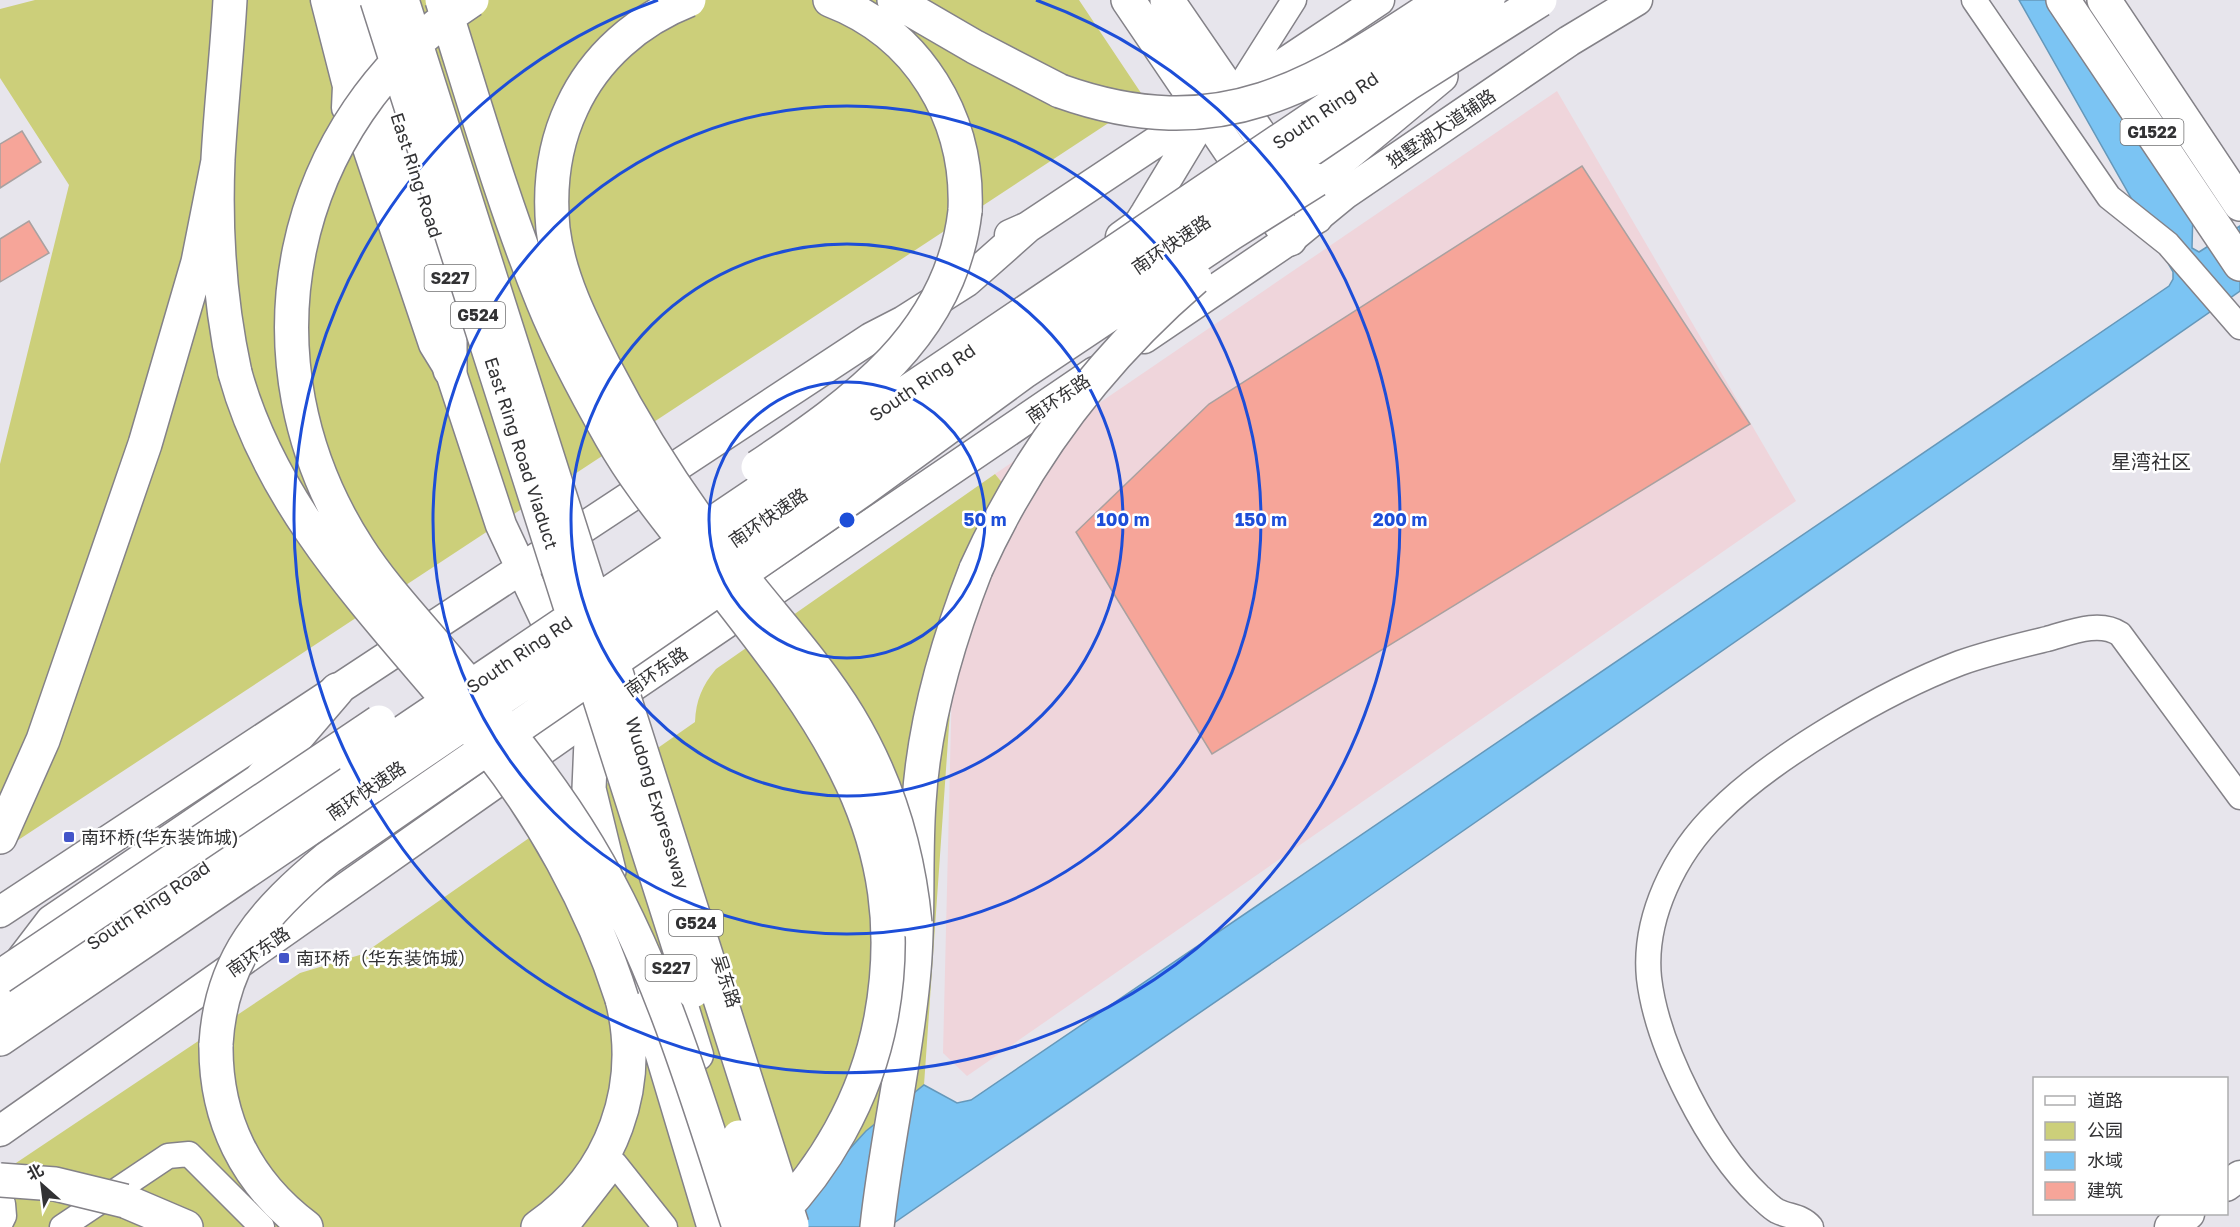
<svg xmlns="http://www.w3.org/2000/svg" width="2240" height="1227" viewBox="0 0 2240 1227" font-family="'Golos Text','Noto Sans SC',sans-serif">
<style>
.industrial{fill:#efd5db}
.green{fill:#cccf7a}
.water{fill:#7bc4f3;stroke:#6598ba;stroke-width:1.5}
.building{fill:#f6a599;stroke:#a9a1a0;stroke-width:1.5}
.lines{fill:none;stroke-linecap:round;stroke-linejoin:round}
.minor-casing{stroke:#848288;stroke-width:27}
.major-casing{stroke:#848288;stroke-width:33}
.highway-casing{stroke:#848288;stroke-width:36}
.minor{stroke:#fff;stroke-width:24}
.major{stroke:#fff;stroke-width:30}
.highway{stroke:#fff;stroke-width:33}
.highway-bridge-casing{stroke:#848288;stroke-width:36;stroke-linecap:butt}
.highway-bridge{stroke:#fff;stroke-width:33}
.ring{fill:none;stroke:#1d4ed8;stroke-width:3}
.poi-dot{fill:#4355c9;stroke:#fff;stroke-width:2}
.labels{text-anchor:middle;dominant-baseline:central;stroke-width:5;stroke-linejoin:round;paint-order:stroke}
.shield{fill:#fff;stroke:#707071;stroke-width:1.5}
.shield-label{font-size:16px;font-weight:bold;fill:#323234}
.street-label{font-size:18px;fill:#323234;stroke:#fff}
.poi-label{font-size:18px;fill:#323234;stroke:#fff;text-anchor:start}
.neighbourhood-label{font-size:20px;fill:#323234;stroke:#fff}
.centre{fill:#1d4ed8;stroke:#fff;stroke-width:3}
.ring-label{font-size:18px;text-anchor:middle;font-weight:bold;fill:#1d4ed8;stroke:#fff;stroke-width:5;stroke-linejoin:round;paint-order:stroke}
</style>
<rect width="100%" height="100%" fill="#e7e5ec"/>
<!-- industrial -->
<path class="industrial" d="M1557,91L1796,501L967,1076L943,1053L952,683L977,603L1021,506L995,474Z"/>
<!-- green -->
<path class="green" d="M35,0H1079L1145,99L0,852V464L69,185L0,78V9Z
M995,474L1021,506L993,565L952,683L924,1085L866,1131L825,1176L752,1227H0L10,1167L300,973L363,954L695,722C696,700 702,686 716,669Z"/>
<!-- water -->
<path class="water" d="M2019,0H2075L2193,209L2192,248L2199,252L2240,226V291L1352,908L888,1227H752L825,1176L866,1131L924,1085L957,1103L971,1100L2169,286L2173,279V272Z"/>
<!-- building -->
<path class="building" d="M22,131L41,162L0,188V144Z
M1582,166L1750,424L1212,754L1076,532L1209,404Z
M29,221L49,253L0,282V239Z"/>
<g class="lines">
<!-- minor casing -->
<g class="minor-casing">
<path id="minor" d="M1974,0L2109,197L2168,244L2240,327
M1234,95L1294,0
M0,1200L3,1204L4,1216L0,1224
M62,1227L168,1156L189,1154L262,1227
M566,1227L615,1164L665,1227
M1811,1227C1802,1216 1789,1217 1777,1211C1770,1207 1765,1201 1759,1196C1709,1148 1657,1047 1649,978C1643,918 1675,853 1718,812C1773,757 1886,691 1960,663C1988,653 2018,646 2047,639C2069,633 2099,620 2120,634L2240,797"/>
</g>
<!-- major casing -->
<g class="major-casing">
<path id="major" d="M326,0L348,86L347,108L362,130L434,344L450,370L501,525L562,655
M1010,235L1028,227L1165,136L1232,98L1379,0
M1121,237L1139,224L1146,213L1205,115
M1144,338L1290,239L1346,193L1569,41L1637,0
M0,912L871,338L904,321L967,281L1028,227
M670,964L698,1055
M0,1131L633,686L1095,372
M2226,1186L2240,1176
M2170,1227L2189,1214"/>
</g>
<!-- highway casing -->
<g class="highway-casing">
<path id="highway" d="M230,0C227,53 221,106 218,159C215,230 220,304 235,373
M345,0L450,339V370
M830,0C919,34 969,118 965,211
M894,0L975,47L1060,91
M1128,0L1290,239
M1167,0L1316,217
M2063,0L2240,264
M2104,0L2240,204
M1316,180L1441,76
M592,717L589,789L609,871
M0,837L43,740L145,444L198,262L218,161
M23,960L52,922L259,781L337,690
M638,973L714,1227
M0,1005L356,764
M0,1039L372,786
M216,1044C215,1119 246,1182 306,1227
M125,1201L186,1227
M538,1227C613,1175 644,1086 622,999
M877,1227C886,1141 907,1056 914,970C919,914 915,858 919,802C924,721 947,643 976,569"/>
</g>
<!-- minor -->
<use href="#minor" class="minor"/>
<!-- major -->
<use href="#major" class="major"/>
<!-- highway -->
<use href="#highway" class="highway"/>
<!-- highway-bridge casing -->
<g class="highway-bridge-casing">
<path id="highway-bridge" d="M377,0L693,991
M402,0L792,1225
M442,0C474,101 503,204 543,302C562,349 586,393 611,437C632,474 657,506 683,539C798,690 919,812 881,1018C866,1098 824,1172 766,1227
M472,0C285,122 237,361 358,548C381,584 411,616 438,648C491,711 545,774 588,846C659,964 697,1097 739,1227
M689,0C638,20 595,57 572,107C554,145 549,187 553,229C559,278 582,323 604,366C642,440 688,510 740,575C777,622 818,666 849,717C887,780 908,850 915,923
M1060,91C1220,148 1314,86 1443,0
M235,373C275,518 386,623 478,736C541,813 592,905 622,999
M758,467C854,402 951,335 965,211
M976,569C1027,456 1102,358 1195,278
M356,764L1488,0
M372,786L1407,84L1540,0
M0,977L379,722
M216,1044C221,958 264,911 328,858L862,490L1025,371L1230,234L1316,180
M739,1137L768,1227
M0,1180L55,1184L125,1201"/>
</g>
<!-- highway-bridge -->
<use href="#highway-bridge" class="highway-bridge"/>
</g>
<!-- distance rings -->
<g class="ring">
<circle cx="847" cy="520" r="138"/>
<circle cx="847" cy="520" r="276"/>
<circle cx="847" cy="520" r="414"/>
<path d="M1036 0A553 553 0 1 1 658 0"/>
</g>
<!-- markers -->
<g class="poi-dot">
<rect x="63" y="831" width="12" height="12" rx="3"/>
<rect x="278" y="952" width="12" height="12" rx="3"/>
</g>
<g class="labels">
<!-- shield labels -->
<g class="shield">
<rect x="2120.5" y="119" width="63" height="26" rx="4.5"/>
<rect x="424.5" y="265" width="51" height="26" rx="4.5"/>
<rect x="451" y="302" width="54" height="26" rx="4.5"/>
<rect x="669" y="910" width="54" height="26" rx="4.5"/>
<rect x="645.5" y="955" width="51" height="26" rx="4.5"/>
</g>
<g class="shield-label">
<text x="2152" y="132">G1522</text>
<text x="450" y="278">S227</text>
<text x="478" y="315">G524</text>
<text x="696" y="923">G524</text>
<text x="671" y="968">S227</text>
</g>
<!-- street labels -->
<g class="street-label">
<text transform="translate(1325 110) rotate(-34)">South Ring Rd</text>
<text transform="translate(1441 128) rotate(-34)">独墅湖大道辅路</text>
<text transform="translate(417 175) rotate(72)">East Ring Road</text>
<text transform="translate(1171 244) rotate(-34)">南环快速路</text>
<text transform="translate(922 382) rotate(-34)">South Ring Rd</text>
<text transform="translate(1058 398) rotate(-34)">南环东路</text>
<text transform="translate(522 453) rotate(72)">East Ring Road Viaduct</text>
<text transform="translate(768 517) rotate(-34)">南环快速路</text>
<text transform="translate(519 654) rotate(-34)">South Ring Rd</text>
<text transform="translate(656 671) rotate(-35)">南环东路</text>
<text transform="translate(366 790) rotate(-34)">南环快速路</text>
<text transform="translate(658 803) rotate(73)">Wudong Expressway</text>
<text transform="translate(148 905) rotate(-34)">South Ring Road</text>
<text transform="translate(258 951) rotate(-35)">南环东路</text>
<text transform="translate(727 981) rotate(72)">吴东路</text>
</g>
<!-- poi labels -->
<g class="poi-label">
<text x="81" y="837">南环桥(华东装饰城)</text>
<text x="296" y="958">南环桥（华东装饰城）</text>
</g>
<!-- neighbourhood labels -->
<g class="neighbourhood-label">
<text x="2151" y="461">星湾社区</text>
</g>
</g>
<circle cx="847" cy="520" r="9" class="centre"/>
<g class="ring-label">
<text x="985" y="526">50 m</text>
<text x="1123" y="526">100 m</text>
<text x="1261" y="526">150 m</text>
<text x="1400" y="526">200 m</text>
</g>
<!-- legend -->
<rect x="2033" y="1077" width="195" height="138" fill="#ffffff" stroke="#adadae" stroke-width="1.5"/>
<rect x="2045" y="1096" width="30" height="9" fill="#ffffff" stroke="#adadae" stroke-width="1.5"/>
<text x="2087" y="1107" font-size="18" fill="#323234">道路</text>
<rect x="2045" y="1122" width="30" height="18" fill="#cccf7a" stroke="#adadae" stroke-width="1.5"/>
<text x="2087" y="1137" font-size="18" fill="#323234">公园</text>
<rect x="2045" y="1152" width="30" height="18" fill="#7bc4f3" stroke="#adadae" stroke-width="1.5"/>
<text x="2087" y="1167" font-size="18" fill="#323234">水域</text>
<rect x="2045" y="1182" width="30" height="18" fill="#f6a599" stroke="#adadae" stroke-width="1.5"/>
<text x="2087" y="1197" font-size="18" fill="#323234">建筑</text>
<!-- north arrow -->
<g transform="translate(42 1185) rotate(332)" stroke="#ffffff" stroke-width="4.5" paint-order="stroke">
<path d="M0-4.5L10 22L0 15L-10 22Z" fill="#323234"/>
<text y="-9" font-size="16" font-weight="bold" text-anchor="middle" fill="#323234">北</text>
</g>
</svg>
